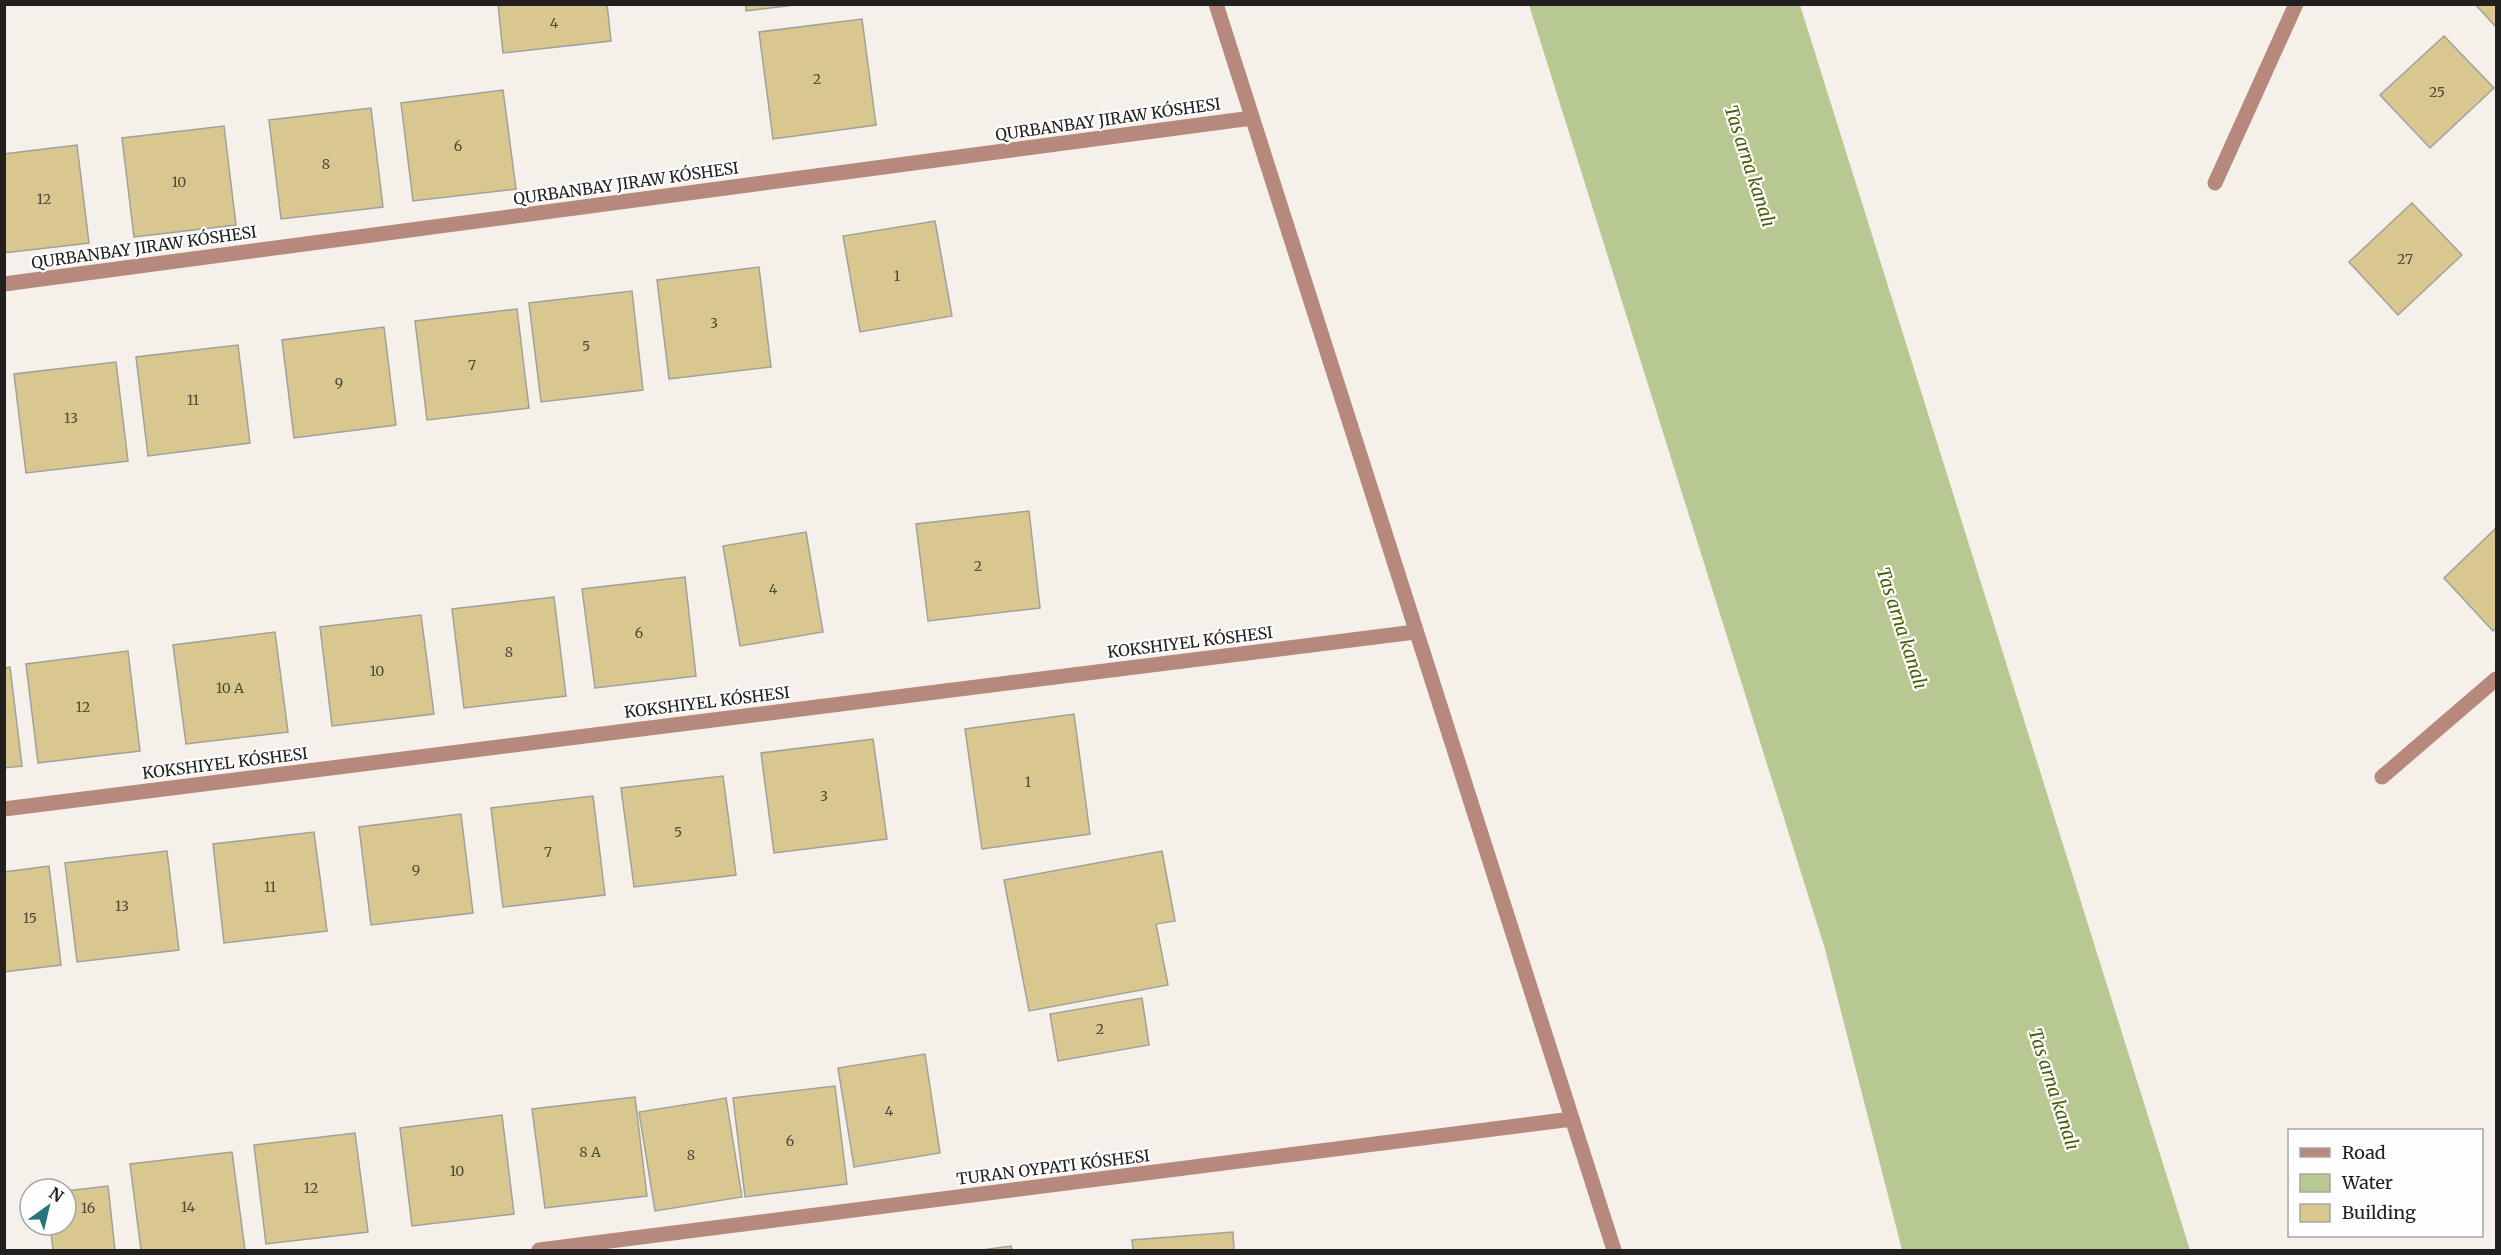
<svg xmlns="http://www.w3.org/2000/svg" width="2501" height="1255" viewBox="0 0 2501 1255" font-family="Merriweather,serif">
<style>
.water{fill:#b8c892}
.building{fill:#d8c78f;stroke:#a1a09a;stroke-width:1.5}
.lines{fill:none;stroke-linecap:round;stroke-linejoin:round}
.minor{stroke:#b7887c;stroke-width:15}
.labels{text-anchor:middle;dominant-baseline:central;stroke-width:4.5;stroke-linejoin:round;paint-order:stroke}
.number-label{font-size:14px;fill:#504a3a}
.street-label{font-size:16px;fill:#22201e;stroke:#fefefe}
.water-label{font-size:18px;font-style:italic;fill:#4b5c06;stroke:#fefefe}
</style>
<rect width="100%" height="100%" fill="#f6f0eb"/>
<!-- water -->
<path class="water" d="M1529,5H1800L2190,1250H1902L1825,949Z"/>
<!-- building -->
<path class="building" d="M498,4H607L611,41L503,53Z
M746,4H803L746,11Z
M2475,4H2496V27Z
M862,19L876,125L773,139L759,32Z
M2444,36L2494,88L2430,148L2380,95Z
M503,90L516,189L413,201L401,103Z
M371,108L383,207L281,219L269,120Z
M224,126L236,225L134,237L122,138Z
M77,145L89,243L4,253V154Z
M2412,203L2462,255L2398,315L2349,262Z
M935,221L952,316L860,332L843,236Z
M759,267L771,367L669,379L657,280Z
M632,291L643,390L541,402L529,303Z
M517,309L529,408L427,420L415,321Z
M384,327L396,425L294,438L282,340Z
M238,345L250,443L148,456L136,357Z
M116,362L128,461L26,473L14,374Z
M1029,511L1040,608L928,621L916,524Z
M2496,528V628L2493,631L2444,578Z
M806,532L823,632L740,646L723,546Z
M685,577L696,676L595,688L582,589Z
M554,597L566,696L464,708L452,609Z
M421,615L434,714L332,726L320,627Z
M275,632L288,732L186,744L173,645Z
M128,651L140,751L38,763L26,664Z
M10,667L22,766L4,768V668Z
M1074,714L1090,834L982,849L965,729Z
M873,739L887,839L774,853L761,753Z
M723,776L736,875L634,887L621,788Z
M593,796L605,895L503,907L491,808Z
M461,814L473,913L371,925L359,827Z
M314,832L327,931L224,943L213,844Z
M167,851L179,950L77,962L65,863Z
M1162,851L1175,921L1156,924L1168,985L1029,1011L1004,880Z
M49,866L61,965L4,972V872Z
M1142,998L1149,1045L1058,1061L1050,1014Z
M925,1054L940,1153L854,1167L838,1068Z
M835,1086L847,1184L745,1197L733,1098Z
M635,1097L647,1196L545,1208L532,1109Z
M726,1098L742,1197L655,1211L639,1112Z
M502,1115L514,1214L412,1226L400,1128Z
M355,1133L368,1232L266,1244L254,1145Z
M232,1152L245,1250H141L130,1164Z
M108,1186L115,1250H53L50,1225H66V1191Z
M1233,1232L1234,1250H1133L1132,1240Z
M1011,1246L1012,1250H982Z"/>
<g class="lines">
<!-- minor -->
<path class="minor" d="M1216,4L1614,1250
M2215,183L2296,4
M4,284L1252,118
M2382,777L2496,679
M4,809L1415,632
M539,1250L1572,1119"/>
</g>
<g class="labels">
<!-- number labels -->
<g class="number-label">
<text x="554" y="23">4</text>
<text x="817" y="79">2</text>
<text x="2437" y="92">25</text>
<text x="458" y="146">6</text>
<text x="326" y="164">8</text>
<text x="179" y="182">10</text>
<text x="44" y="199">12</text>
<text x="2405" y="259">27</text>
<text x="897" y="276">1</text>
<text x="714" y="323">3</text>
<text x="586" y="346">5</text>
<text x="472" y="365">7</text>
<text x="339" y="383">9</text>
<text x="193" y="400">11</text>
<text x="71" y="418">13</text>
<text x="978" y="566">2</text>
<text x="773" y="589">4</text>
<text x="639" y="633">6</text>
<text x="509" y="652">8</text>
<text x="377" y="671">10</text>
<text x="230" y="688">10 А</text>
<text x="83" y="707">12</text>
<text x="1028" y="782">1</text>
<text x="824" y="796">3</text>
<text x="678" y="832">5</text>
<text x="548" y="852">7</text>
<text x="416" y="870">9</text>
<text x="270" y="887">11</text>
<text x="122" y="906">13</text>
<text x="30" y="918">15</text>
<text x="1100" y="1029">2</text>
<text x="889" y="1111">4</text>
<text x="790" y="1141">6</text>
<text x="590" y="1152">8 А</text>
<text x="691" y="1155">8</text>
<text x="457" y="1171">10</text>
<text x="311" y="1188">12</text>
<text x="188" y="1207">14</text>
<text x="88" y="1208">16</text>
</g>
<!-- street labels -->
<g class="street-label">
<text transform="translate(1108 119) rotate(-8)">QURBANBAY JIRAW KÓSHESI</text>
<text transform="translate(626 183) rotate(-8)">QURBANBAY JIRAW KÓSHESI</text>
<text transform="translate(144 247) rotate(-8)">QURBANBAY JIRAW KÓSHESI</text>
<text transform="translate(1190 642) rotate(-7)">KOKSHIYEL KÓSHESI</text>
<text transform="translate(707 702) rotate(-7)">KOKSHIYEL KÓSHESI</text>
<text transform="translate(225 763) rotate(-7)">KOKSHIYEL KÓSHESI</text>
<text transform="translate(1053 1167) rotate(-7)">TURAN OYPATI KÓSHESI</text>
</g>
<!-- water labels -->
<g class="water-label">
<text transform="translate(1750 166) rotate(72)">Tas arna kanalı</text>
<text transform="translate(1902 628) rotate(72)">Tas arna kanalı</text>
<text transform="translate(2054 1089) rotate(72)">Tas arna kanalı</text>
</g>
</g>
<!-- border -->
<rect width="2501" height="1255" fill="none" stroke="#22201e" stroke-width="12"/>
<!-- legend -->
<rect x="2288" y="1129" width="195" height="108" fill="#fefefe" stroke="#a6a5a4" stroke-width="1.5"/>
<rect x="2300" y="1148" width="30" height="9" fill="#b7887c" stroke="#a6a5a4" stroke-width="1.5"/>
<text x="2342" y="1159" font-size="18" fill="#22201e">Road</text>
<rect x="2300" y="1174" width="30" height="18" fill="#b8c892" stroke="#a6a5a4" stroke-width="1.5"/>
<text x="2342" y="1189" font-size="18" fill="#22201e">Water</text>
<rect x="2300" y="1204" width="30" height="18" fill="#d8c78f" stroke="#a6a5a4" stroke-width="1.5"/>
<text x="2342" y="1219" font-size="18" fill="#22201e">Building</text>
<!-- north arrow -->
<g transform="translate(48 1207) rotate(34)"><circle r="28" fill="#fefefe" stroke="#a6a5a4" stroke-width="1.5"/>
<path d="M0-4.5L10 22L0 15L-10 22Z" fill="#2a727c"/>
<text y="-9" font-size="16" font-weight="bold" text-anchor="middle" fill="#22201e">N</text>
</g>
</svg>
